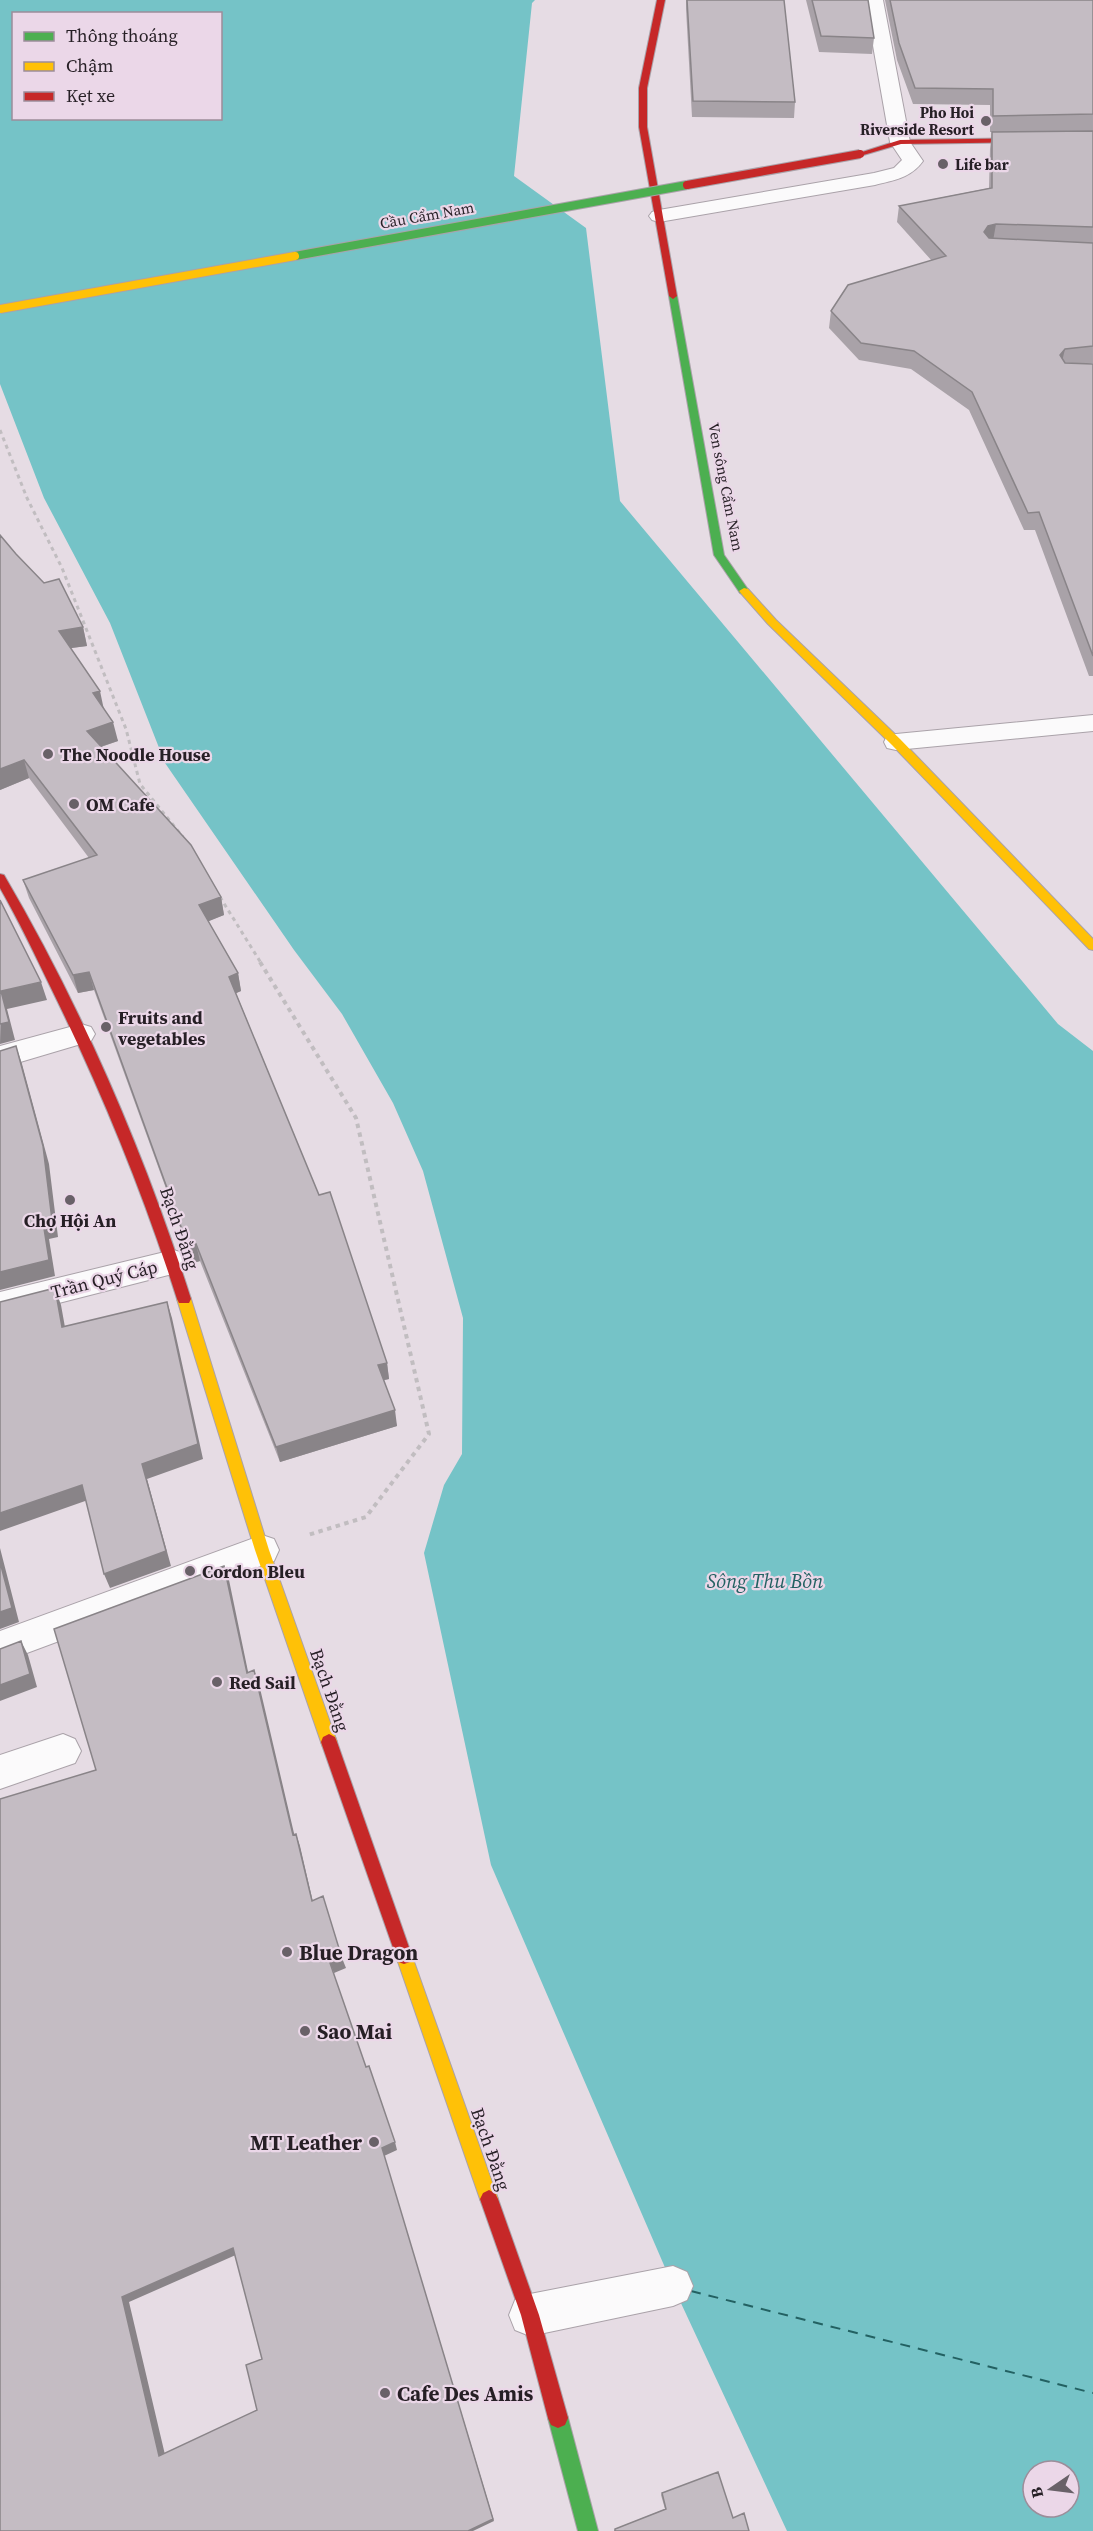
<svg xmlns="http://www.w3.org/2000/svg" width="1093" height="2531" viewBox="0 0 1093 2531" font-family="'Source Serif 4',serif">
<style>
.water{fill:#75c3c7;fill-rule:evenodd}
.lines{fill:none;stroke-linecap:round;stroke-linejoin:round}
.ferry{stroke:#236162;stroke-width:2;stroke-dasharray:10 8;stroke-linecap:butt}
.lane-casing{stroke:#aaa2a9;stroke-width:2}
.street-casing{stroke:#aaa2a9;stroke-width:2}
.fast-casing{stroke:#aaa2a9;stroke-width:2}
.slow-casing{stroke:#aaa2a9;stroke-width:2}
.jam-casing{stroke:#aaa2a9;stroke-width:2}
.path-far1{stroke:#c1bdc0;stroke-width:3;stroke-dasharray:4 4;stroke-linecap:butt}
.path{stroke:#c1bdc0;stroke-width:4;stroke-dasharray:4.5 4.5;stroke-linecap:butt}
.lane{fill:#fbfafb;fill-rule:evenodd}
.street{fill:#fbfafb;fill-rule:evenodd}
.fast{fill:#4caf50;fill-rule:evenodd}
.slow{fill:#ffc107;fill-rule:evenodd}
.jam{fill:#c62828;fill-rule:evenodd}
.fast-bridge-casing{stroke:#aaa2a9;stroke-width:10;stroke-linecap:butt}
.slow-bridge-casing{stroke:#aaa2a9;stroke-width:10;stroke-linecap:butt}
.jam-bridge-casing{stroke:#aaa2a9;stroke-width:10;stroke-linecap:butt}
.fast-bridge{stroke:#4caf50;stroke-width:8}
.slow-bridge{stroke:#ffc107;stroke-width:8}
.jam-bridge{stroke:#c62828;stroke-width:8}
.wall{fill:#a9a2a8}
.shaded-wall{fill:#898488}
.building{fill:#c4bcc3;stroke:#898488;stroke-width:1.5;fill-rule:evenodd}
.poi-dot{fill:#696168;stroke:#ebd7e8;stroke-width:2}
.labels{text-anchor:middle;dominant-baseline:central;stroke-width:4.5;stroke-linejoin:round;paint-order:stroke}
.far-poi-label{font-size:15px;font-weight:bold;fill:#261f25;stroke:#ebd7e8;text-anchor:end}
.far-street-label{font-size:15px;fill:#261f25;stroke:#ebd7e8}
.poi-label{font-size:18px;font-weight:bold;fill:#261f25;stroke:#ebd7e8;text-anchor:start}
.street-label{font-size:18px;fill:#261f25;stroke:#ebd7e8}
.water-label{font-size:20px;font-style:italic;fill:#236162;stroke:#ebd7e8}
.near-poi-label{font-size:21px;font-weight:bold;fill:#261f25;stroke:#ebd7e8;text-anchor:start}
</style>
<rect width="100%" height="100%" fill="#e6dce4"/>
<!-- water -->
<path class="water" d="M0,0H535L532,3L514,176L586,228L620,501L1058,1024L1093,1051V2531H787L673,2286L491,1865L424,1553L444,1485L462,1454L463,1318L423,1171L393,1103L342,1014L294,950L165,763L110,623L44,498L0,384ZM14,14H220V118H14ZM1033,2471H1069V2507H1033Z"/>
<g class="lines">
<!-- ferry -->
<path class="ferry" d="M691,2291L1093,2393"/>
<!-- lane casing -->
<g class="lane-casing">
<path id="lane" d="M1093,715V731L896,750L887,748L884,742L887,736L896,734Z
M81,1024L91,1027L95,1034L91,1041L0,1068V1046Z
M173,1250L184,1253L188,1262L184,1271L0,1318V1292Z
M262,1535L274,1539L279,1550L274,1561L0,1663V1631Z
M63,1734L75,1739L81,1751L75,1763L0,1789V1755Z
M673,2266L687,2272L693,2286L687,2300L673,2306L530,2336L515,2330L509,2315L515,2300L530,2294Z"/>
</g>
<!-- street casing -->
<g class="street-casing">
<path id="street" d="M865,0H883L910,142L923,161C911,178 894,180 875,185L659,222L652,220L649,216L652,212L659,210L874,173L894,168L902,160L890,142Z"/>
</g>
<!-- fast casing -->
<g class="fast-casing">
<path id="fast" d="M673,293L677,296L724,555L749,591L744,594L740,593L714,555L669,296Z
M558,2408L565,2411L568,2418L598,2531H578L548,2418L551,2411Z"/>
</g>
<!-- slow casing -->
<g class="slow-casing">
<path id="slow" d="M744,588L748,589L776,620L900,739L1093,939V950L1089,949L892,745L768,624L739,591Z
M184,1293L189,1295L191,1299L269,1550L337,1742L335,1747L329,1750L323,1747L321,1742L255,1550L177,1299L179,1295Z
M404,1948L410,1950L412,1956L498,2199L495,2205L489,2208L483,2205L480,2199L396,1956L398,1950Z"/>
</g>
<!-- jam casing -->
<g class="jam-casing">
<path id="jam" d="M657,0H665L647,88V127L677,296L673,299L669,296L639,127V88Z
M1093,137V141L901,144L860,156L856,154L900,140Z
M0,874L4,875C82,1008 144,1152 191,1299L189,1303H179L177,1299C143,1192 101,1090 52,990C35,955 19,921 0,888Z
M329,1734L335,1737L337,1742L412,1956L410,1962L404,1964L398,1962L396,1956L321,1742L323,1737Z
M489,2190L495,2193L498,2199L539,2315L568,2418L565,2425L558,2428L551,2425L548,2418L521,2315L480,2199L483,2193Z"/>
</g>
<!-- path-far1 -->
<path class="path-far1" d="M0,430L27,498L62,568L126,729L140,784L183,837
M220,897L261,963"/>
<!-- path -->
<path class="path" d="M260,962L356,1118L429,1434L366,1517L308,1535"/>
<!-- lane -->
<use href="#lane" class="lane"/>
<!-- street -->
<use href="#street" class="street"/>
<!-- fast -->
<use href="#fast" class="fast"/>
<!-- slow -->
<use href="#slow" class="slow"/>
<!-- jam -->
<use href="#jam" class="jam"/>
<!-- fast-bridge casing -->
<g class="fast-bridge-casing">
<path id="fast-bridge" d="M295,256L687,185"/>
</g>
<!-- slow-bridge casing -->
<g class="slow-bridge-casing">
<path id="slow-bridge" d="M0,309L295,256"/>
</g>
<!-- jam-bridge casing -->
<g class="jam-bridge-casing">
<path id="jam-bridge" d="M687,185L860,154"/>
</g>
<!-- fast-bridge -->
<use href="#fast-bridge" class="fast-bridge"/>
<!-- slow-bridge -->
<use href="#slow-bridge" class="slow-bridge"/>
<!-- jam-bridge -->
<use href="#jam-bridge" class="jam-bridge"/>
</g>
<!-- wall -->
<path class="wall" d="M686,0H784L795,102L794,118L692,117L686,9Z
M806,0H868L874,38L872,54L819,52Z
M885,0H1093V363L1083,364H1093V676H1089L1035,530H1024L969,410L911,369L859,360L829,328L831,311L932,261L897,222L899,206L989,188L990,149L992,132H990V105L913,104L897,60Z
M16,554L83,627L87,646L71,648L104,708L118,741L101,747L221,897L224,915L208,921L238,973L241,991L236,993L387,1363L389,1379L384,1380L397,1426L280,1462L200,1261L193,1263L94,990L78,993L29,898L23,880L89,858L29,778L0,790Z
M662,2493L733,2518L749,2531H614L615,2529L665,2509L661,2495Z"/>
<!-- shaded-wall -->
<path class="shaded-wall" d="M996,224L993,241L981,249L984,232L988,226Z
M1065,349L1061,366L1060,355Z
M83,627L87,646L64,649L59,631Z
M100,691L104,710L93,693Z
M113,722L118,741L91,750L87,731Z
M24,760L29,778L0,790V769Z
M221,897L224,915L202,924L199,905Z
M89,972L94,990L78,993L73,975Z
M238,973L241,991L232,995L229,977Z
M41,982L47,1000L7,1009L15,1040L0,1044L1,991Z
M16,1046L22,1064L49,1164L58,1237L49,1239L55,1276L0,1290V1272L43,1222Z
M196,1244L200,1261L193,1263L188,1246Z
M55,1288L61,1305L68,1344L62,1327Z
M167,1302L172,1318L203,1459L147,1479L171,1566L110,1588L104,1574L142,1464Z
M387,1363L389,1379L380,1381L378,1365Z
M395,1410L397,1426L280,1462L276,1447Z
M82,1485L88,1500L0,1531V1513Z
M0,1548L19,1622L0,1629Z
M224,1566L229,1580L251,1686L247,1673Z
M21,1641L28,1655L37,1687L0,1701V1685Z
M254,1670L259,1684L297,1846L293,1835Z
M296,1834L300,1846L315,1911L312,1901Z
M342,1958L346,1968L334,1973L330,1963Z
M395,2142L397,2150L384,2156L494,2521L473,2531H468L382,2148Z
M233,2248L238,2254L129,2302L166,2459L159,2456L122,2297Z"/>
<!-- building -->
<path class="building" d="M687,0H784L795,102L693,101Z
M812,0H868L874,38L821,36Z
M890,0H1093V114L993,116V89L915,88L899,43Z
M1093,131V227L996,224L988,226L984,232L989,238L1093,243V346L1065,349L1060,355L1065,363L1093,364V656L1039,512L1028,513L972,392L914,351L861,343L831,311L848,285L946,256L899,206L992,188V132Z
M0,535L16,554L44,583L59,579L83,627L59,631L100,691L93,693L113,722L87,731L191,845L221,897L199,905L238,973L229,977L319,1195L330,1192L387,1363L378,1365L395,1410L276,1447L196,1244L188,1246L89,972L73,975L23,880L97,855L24,760L0,769Z
M0,900L41,982L1,991L9,1022L0,1024Z
M16,1046L43,1146L52,1220L43,1222L49,1260L0,1272V1051Z
M55,1288L62,1327L167,1302L198,1444L142,1464L166,1551L104,1574L82,1485L0,1513V1302Z
M0,1562L12,1608L0,1612Z
M224,1566L247,1673L254,1670L293,1835L296,1834L312,1901L323,1896L342,1958L330,1963L366,2067L369,2066L395,2142L382,2148L493,2519L468,2531H0V1799L96,1770L54,1629ZM233,2248L262,2359L246,2365L257,2410L159,2456L122,2297Z
M21,1641L30,1674L0,1685V1649Z
M718,2472L733,2518L744,2513L749,2531H615V2529L666,2509L662,2493Z"/>
<!-- markers -->
<g class="poi-dot">
<circle cx="986" cy="121" r="6"/>
<circle cx="943" cy="164" r="6"/>
<circle cx="48" cy="754" r="6"/>
<circle cx="74" cy="804" r="6"/>
<circle cx="106" cy="1027" r="6"/>
<circle cx="70" cy="1200" r="6"/>
<circle cx="190" cy="1571" r="6"/>
<circle cx="217" cy="1682" r="6"/>
<circle cx="287" cy="1952" r="6"/>
<circle cx="305" cy="2031" r="6"/>
<circle cx="374" cy="2142" r="6"/>
<circle cx="385" cy="2393" r="6"/>
</g>
<g class="labels">
<!-- far-poi labels -->
<g class="far-poi-label">
<text x="974" y="112">Pho Hoi<tspan x="974" dy="17">Riverside Resort</tspan></text>
<text x="955" y="164" text-anchor="start">Life bar</text>
</g>
<!-- far-street labels -->
<g class="far-street-label">
<text transform="translate(427 215) rotate(-10)">Cầu Cẩm Nam</text>
<text transform="translate(726 487) rotate(79)">Ven sông Cẩm Nam</text>
</g>
<!-- poi labels -->
<g class="poi-label">
<text x="60" y="754">The Noodle House</text>
<text x="86" y="804">OM Cafe</text>
<text x="118" y="1017">Fruits and<tspan x="118" dy="21">vegetables</tspan></text>
<text x="70" y="1220" text-anchor="middle">Chợ Hội An</text>
<text x="202" y="1571">Cordon Bleu</text>
<text x="229" y="1682">Red Sail</text>
</g>
<!-- street labels -->
<g class="street-label">
<text transform="translate(180 1228) rotate(71)">Bạch Đằng</text>
<text transform="translate(104 1279) rotate(-14)">Trần Quý Cáp</text>
<text transform="translate(330 1690) rotate(71)">Bạch Đằng</text>
<text transform="translate(491 2149) rotate(71)">Bạch Đằng</text>
</g>
<!-- water labels -->
<g class="water-label">
<text x="765" y="1581">Sông Thu Bồn</text>
</g>
<!-- near-poi labels -->
<g class="near-poi-label">
<text x="299" y="1952">Blue Dragon</text>
<text x="317" y="2031">Sao Mai</text>
<text x="362" y="2142" text-anchor="end">MT Leather</text>
<text x="397" y="2393">Cafe Des Amis</text>
</g>
</g>
<!-- legend -->
<rect x="12" y="12" width="210" height="108" fill="#ebd7e8" stroke="#9c8d9a" stroke-width="1.5"/>
<rect x="24" y="32" width="30" height="9" fill="#4caf50" stroke="#9c8d9a" stroke-width="1.5"/>
<text x="66" y="42" font-size="18" fill="#261f25">Thông thoáng</text>
<rect x="24" y="62" width="30" height="9" fill="#ffc107" stroke="#9c8d9a" stroke-width="1.5"/>
<text x="66" y="72" font-size="18" fill="#261f25">Chậm</text>
<rect x="24" y="92" width="30" height="9" fill="#c62828" stroke="#9c8d9a" stroke-width="1.5"/>
<text x="66" y="102" font-size="18" fill="#261f25">Kẹt xe</text>
<!-- north arrow -->
<g transform="translate(1051 2489) rotate(256)"><circle r="28" fill="#ebd7e8" stroke="#9c8d9a" stroke-width="1.5"/>
<path d="M0-4.5L10 22L0 15L-10 22Z" fill="#696168"/>
<text y="-9" font-size="16" font-weight="bold" text-anchor="middle" fill="#261f25">B</text>
</g>
</svg>
